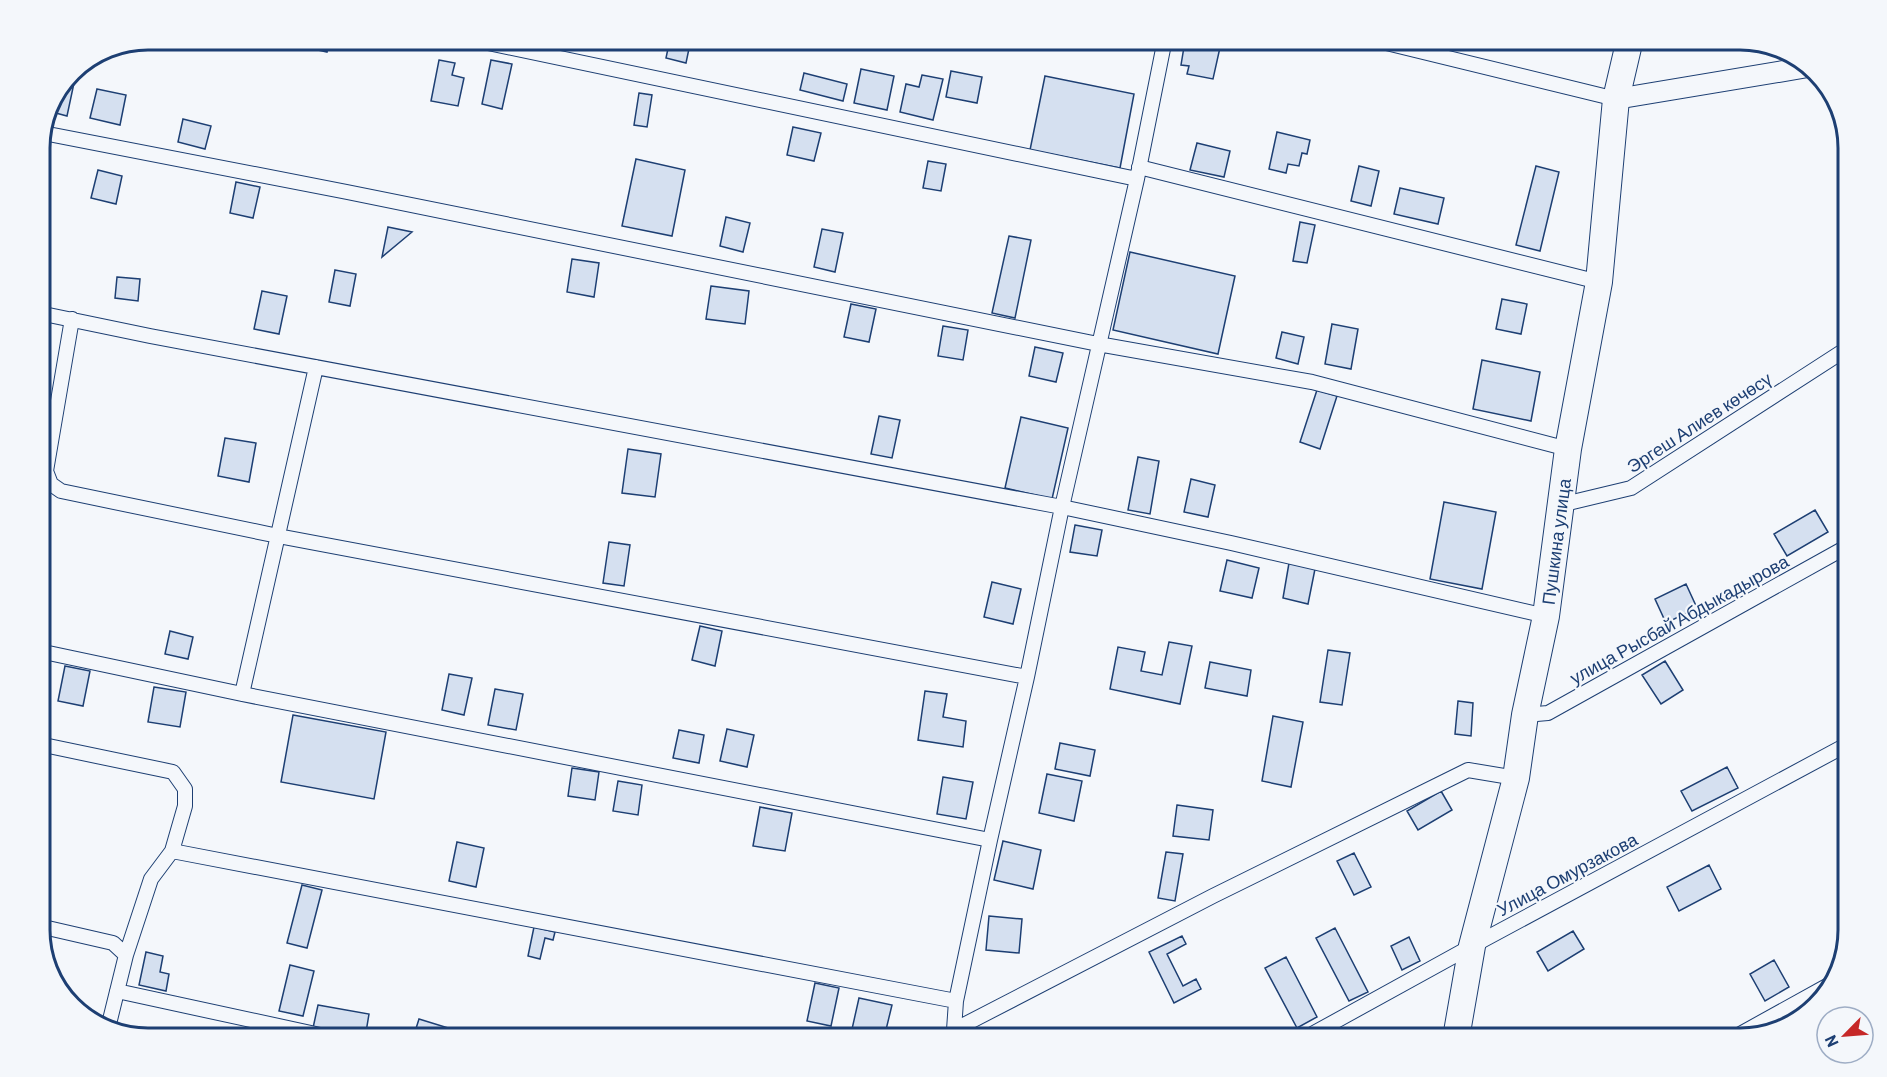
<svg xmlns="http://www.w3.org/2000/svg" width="1887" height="1077" viewBox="0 0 1887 1077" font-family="Barlow,sans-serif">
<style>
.building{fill:#d5e0f0;stroke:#1d3f73;stroke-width:1.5}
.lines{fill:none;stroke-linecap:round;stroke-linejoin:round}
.street-casing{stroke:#1d3f73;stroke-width:16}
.secondary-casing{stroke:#1d3f73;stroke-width:22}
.highway-casing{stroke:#1d3f73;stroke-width:28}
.street{stroke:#f4f7fb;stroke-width:14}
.secondary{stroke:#f4f7fb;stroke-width:20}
.highway{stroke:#f4f7fb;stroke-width:26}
.labels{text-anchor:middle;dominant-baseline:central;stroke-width:4.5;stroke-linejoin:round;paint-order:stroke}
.street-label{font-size:18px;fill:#1d3f73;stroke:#f4f7fb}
.rim{fill:none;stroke:#1d3f73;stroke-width:3}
</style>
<rect width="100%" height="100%" fill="#f4f7fb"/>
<!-- building -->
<path class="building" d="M306,39H330L327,52L296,45Z
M670,39H691L686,63L666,58Z
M1195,39L1221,43L1213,79L1187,74L1189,66L1181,65L1184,47L1193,49Z
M439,60L455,63L452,75L464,78L458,106L431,101Z
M491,60L512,64L502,109L482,104Z
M861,69L894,76L887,110L854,103Z
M951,71L982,77L977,103L946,97Z
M804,73L847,84L843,101L800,90Z
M922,75L943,79L933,120L900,112L906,84L919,87Z
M1045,76L1134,94L1120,168L1030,150Z
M66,81L74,83L67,116L52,112Z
M97,89L126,95L120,125L90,118Z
M639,93L652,95L647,127L634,125Z
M183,119L211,126L205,149L178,142Z
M793,127L821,133L814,161L787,155Z
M1277,132L1310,140L1307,154L1302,153L1299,166L1288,164L1286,173L1269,169Z
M1197,143L1230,151L1224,177L1190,170Z
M636,159L685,170L672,236L622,226Z
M928,161L946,164L941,191L923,188Z
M1359,166L1379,171L1371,206L1351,201Z
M1536,166L1559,172L1540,251L1516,245Z
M98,170L122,176L116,204L91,198Z
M236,182L260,187L253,218L230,213Z
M1400,188L1444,198L1438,224L1394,214Z
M726,217L750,223L743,252L720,246Z
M1300,222L1315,225L1307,263L1293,261Z
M388,227L412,232L382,257Z
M822,229L843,233L835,272L814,267Z
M1009,236L1031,240L1015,318L992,313Z
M1130,252L1235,276L1218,354L1113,330Z
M572,259L599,263L594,297L567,292Z
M335,270L356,274L350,306L329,302Z
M117,277L140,279L138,301L115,298Z
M711,286L749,291L745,324L706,319Z
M262,291L287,296L279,334L254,329Z
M1502,299L1527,304L1521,334L1496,329Z
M851,304L876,309L869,342L844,337Z
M1332,324L1358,329L1351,369L1325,364Z
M943,326L968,330L963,360L938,356Z
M1282,332L1304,337L1298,364L1276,358Z
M1035,347L1063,353L1056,382L1029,376Z
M1482,360L1540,372L1531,421L1473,409Z
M1317,390L1337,396L1320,449L1300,442Z
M879,416L900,420L892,458L871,454Z
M1021,417L1068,428L1052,499L1005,488Z
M225,438L256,443L249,482L218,476Z
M628,449L661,454L655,497L622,493Z
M1138,457L1159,461L1150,514L1128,510Z
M1191,479L1215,485L1208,517L1184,512Z
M1444,502L1496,512L1482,589L1430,579Z
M1815,510L1828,532L1787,556L1774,534Z
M1075,525L1102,530L1097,556L1070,552Z
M609,542L630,545L624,586L603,583Z
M1227,560L1259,568L1252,598L1220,591Z
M1289,563L1315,569L1308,604L1283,598Z
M992,582L1021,589L1013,624L984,617Z
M1686,584L1697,608L1666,623L1655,599Z
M700,626L722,631L715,666L692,660Z
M170,631L193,637L188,659L165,654Z
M1169,642L1192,646L1180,704L1110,689L1118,647L1145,652L1141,671L1162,675Z
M1328,650L1350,653L1342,705L1320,702Z
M1665,661L1683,690L1661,704L1642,675Z
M1210,662L1251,670L1247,696L1205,688Z
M65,666L90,671L83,706L58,701Z
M449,674L472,678L464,715L442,710Z
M154,687L186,692L180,727L148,722Z
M495,689L523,694L516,730L488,725Z
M925,691L947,694L943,717L966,721L963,747L918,740Z
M1458,701L1473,703L1471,736L1455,734Z
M293,715L386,732L374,799L281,782Z
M1273,716L1303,722L1291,787L1262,781Z
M727,729L754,735L747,767L720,761Z
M679,730L704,735L699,763L673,758Z
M1060,743L1095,750L1090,776L1055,769Z
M1727,767L1738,788L1692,811L1681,791Z
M572,768L599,772L595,800L568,796Z
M1047,774L1082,781L1074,821L1039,813Z
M943,777L973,782L966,819L937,814Z
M618,781L642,785L638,815L613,811Z
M1441,791L1452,810L1418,830L1407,811Z
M1177,805L1213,810L1209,840L1173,836Z
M760,807L792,813L785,851L753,846Z
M1003,841L1041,850L1033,889L994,880Z
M457,842L484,848L476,887L449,881Z
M1166,852L1183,854L1175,901L1158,898Z
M1354,853L1371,887L1354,895L1337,861Z
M1709,865L1721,889L1679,911L1667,887Z
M302,885L322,890L307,948L287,943Z
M989,916L1022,919L1019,953L986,950Z
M534,927L555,932L553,940L545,938L540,959L528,956Z
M1335,928L1368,992L1349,1001L1316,938Z
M1573,931L1584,949L1548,971L1537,952Z
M1182,936L1186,944L1167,954L1183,986L1196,979L1201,989L1174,1003L1149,952Z
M1409,937L1420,961L1402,970L1391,946Z
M146,952L163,956L160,972L169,974L166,991L139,985Z
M1286,957L1317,1017L1297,1028L1265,968Z
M1774,960L1789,987L1765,1001L1750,974Z
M290,965L314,971L303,1016L279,1011Z
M815,983L839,988L831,1026L807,1021Z
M859,998L892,1005L884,1038H850Z
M318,1005L369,1014L365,1038L313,1028Z
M419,1019L458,1031L456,1038H413Z
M1625,1028L1630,1038H1604Z"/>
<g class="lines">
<!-- street casing -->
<g class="street-casing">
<path id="street" d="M469,39L1137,179
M1370,39L1616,99
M43,133L347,192L1098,344L1312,382L1568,449
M1139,167L1599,282
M39,313L150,336L1062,507L1231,543L1546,616
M72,319L46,471L51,484L61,491L278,536L1027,677
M1560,505L1631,488L1848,348
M39,651L242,694L990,840
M242,694L316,367
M1525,715L1548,713L1848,546
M39,744L173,772L185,789V806L172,851L151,879L126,955
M172,851L956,1001
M39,926L113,943L126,955L108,1028
M117,991L334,1038
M954,1030L956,1001L990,840L1027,677L1062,507L1137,179L1165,39
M945,1038L954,1030L1213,896L1468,770L1516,778
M1305,1038L1472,946L1848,744
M1733,1038L1834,982"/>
</g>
<!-- secondary casing -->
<g class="secondary-casing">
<path id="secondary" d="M1616,99L1808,67"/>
</g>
<!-- highway casing -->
<g class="highway-casing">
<g id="highway">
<path id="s1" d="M1456,1038L1472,946L1516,778L1525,715L1546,616L1568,449L1599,282L1616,99L1630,39"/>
</g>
</g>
<!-- street -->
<use href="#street" class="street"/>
<!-- secondary -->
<use href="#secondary" class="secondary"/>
<!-- highway -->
<use href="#highway" class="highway"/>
</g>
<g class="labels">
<!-- street labels -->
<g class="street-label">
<text transform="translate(1699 422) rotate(-33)">Эргеш Алиев көчөсү</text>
<text stroke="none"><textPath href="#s1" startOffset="507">Пушкина улица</textPath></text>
<text transform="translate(1679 619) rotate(-29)">улица Рысбай Абдыкадырова</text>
<text transform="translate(1567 874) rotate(-28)">Улица Омурзакова</text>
</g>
</g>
<!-- crop -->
<path d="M0 0H1887V1077H0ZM148 50H1740A98 98 0 0 1 1838 148V930A98 98 0 0 1 1740 1028H148A98 98 0 0 1 50 930V148A98 98 0 0 1 148 50Z" fill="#f4f7fb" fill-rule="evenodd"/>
<path class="rim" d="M148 50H1740A98 98 0 0 1 1838 148V930A98 98 0 0 1 1740 1028H148A98 98 0 0 1 50 930V148A98 98 0 0 1 148 50Z"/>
<!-- north arrow -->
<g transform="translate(1845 1035) rotate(245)"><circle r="28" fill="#f4f7fb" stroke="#9eadc5" stroke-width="1.5"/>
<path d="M0-4.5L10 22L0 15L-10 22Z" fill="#c62828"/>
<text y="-9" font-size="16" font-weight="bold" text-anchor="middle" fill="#1d3f73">N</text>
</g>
</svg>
